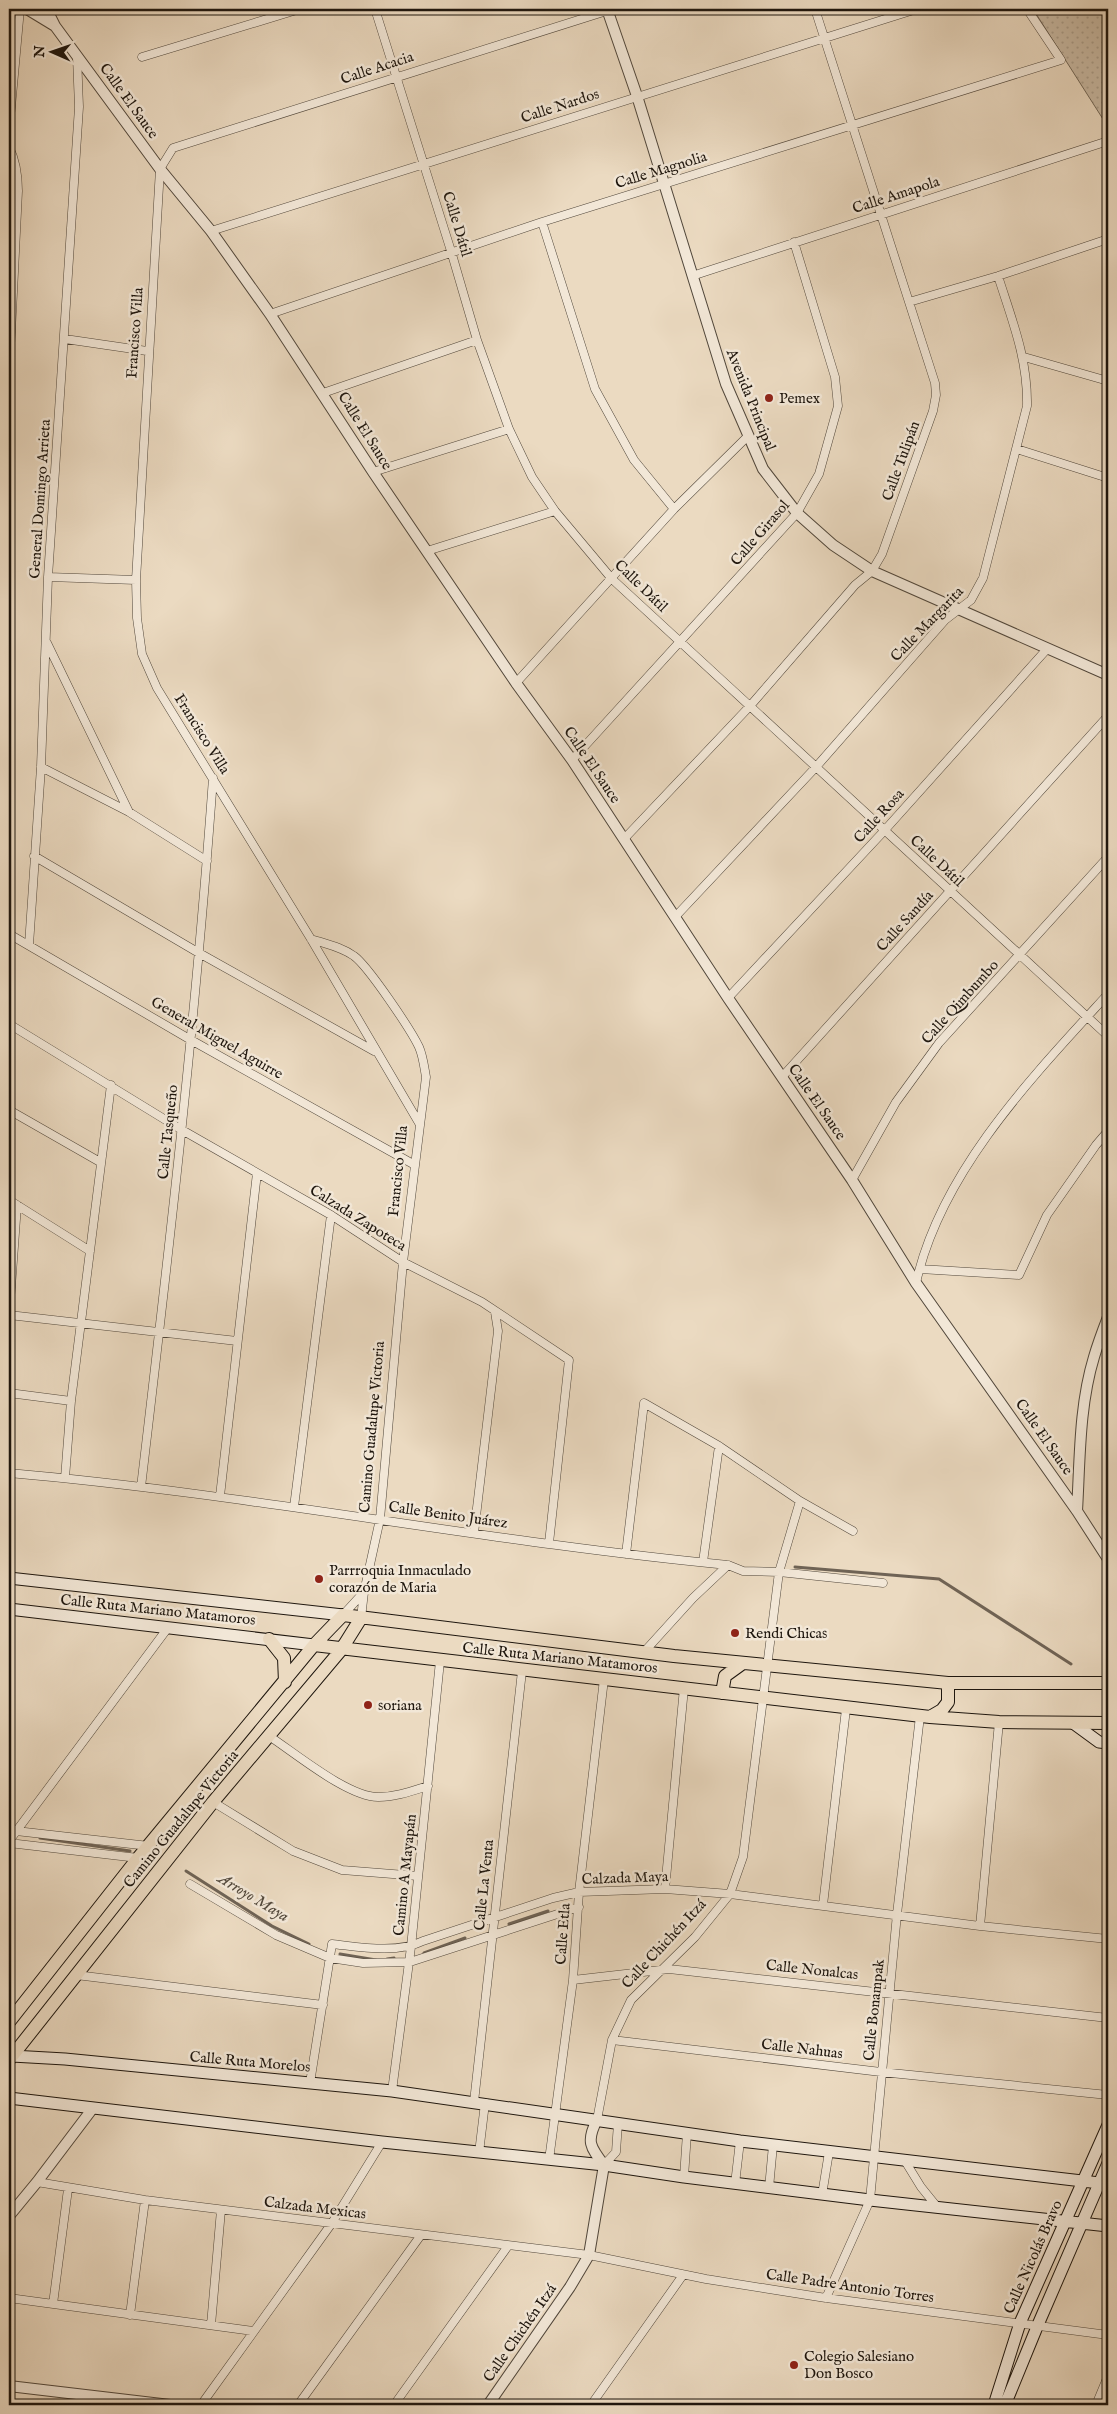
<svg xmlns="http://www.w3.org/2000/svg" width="1117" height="2414" viewBox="0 0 1117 2414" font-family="'IM FELL English',serif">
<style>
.grass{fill:url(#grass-dots);stroke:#736858}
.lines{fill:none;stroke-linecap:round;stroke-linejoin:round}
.stream{stroke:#6f6355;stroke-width:3}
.minor-casing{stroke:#51473b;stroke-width:9}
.tertiary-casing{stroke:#51473b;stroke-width:12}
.secondary-casing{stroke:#1e160e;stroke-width:13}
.primary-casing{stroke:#1e160e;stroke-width:14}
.minor{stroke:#f2e7d7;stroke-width:8}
.tertiary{stroke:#f2e7d7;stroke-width:10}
.secondary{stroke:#f2e7d7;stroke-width:11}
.primary{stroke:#ebdac1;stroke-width:12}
.poi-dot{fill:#8f2418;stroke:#f2e7d7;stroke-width:2}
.labels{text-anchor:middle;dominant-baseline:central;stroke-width:5;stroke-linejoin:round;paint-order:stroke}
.street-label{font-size:15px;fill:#1e160e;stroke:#f2e7d7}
.poi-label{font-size:15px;fill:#1e160e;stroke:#f2e7d7;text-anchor:start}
.water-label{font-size:16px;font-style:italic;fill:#544a3d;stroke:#f2e7d7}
</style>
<defs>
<pattern id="grass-dots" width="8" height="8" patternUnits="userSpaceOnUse" patternTransform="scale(1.25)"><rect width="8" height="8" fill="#c8b9a3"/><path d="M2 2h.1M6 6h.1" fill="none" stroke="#ab9e8b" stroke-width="1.8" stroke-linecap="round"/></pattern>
</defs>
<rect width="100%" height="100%" fill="#ebdac1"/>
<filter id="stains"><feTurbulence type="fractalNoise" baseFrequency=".004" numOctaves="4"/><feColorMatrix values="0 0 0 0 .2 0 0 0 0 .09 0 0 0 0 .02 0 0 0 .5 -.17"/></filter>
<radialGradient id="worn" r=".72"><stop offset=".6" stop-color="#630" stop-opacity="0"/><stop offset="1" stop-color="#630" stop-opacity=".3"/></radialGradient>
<!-- grass -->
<path class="grass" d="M1033,9H1108V127Z"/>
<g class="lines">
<!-- stream -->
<path class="stream" d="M795,1567L939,1579L1071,1664
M40,1838L130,1851
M186,1871L272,1926L309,1944
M509,1924L548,1911
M424,1953L465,1938
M340,1954L376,1960
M387,1959L394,1958"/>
<!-- minor casing -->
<g class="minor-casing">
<path id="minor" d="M375,9L451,251L477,340L509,429L532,477L555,511L612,579L1108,1036
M142,57L300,9
M9,129L20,9
M9,147C16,161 18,175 18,191L9,373
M542,222L595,389L634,460L674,509
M211,231L917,9
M692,276L1108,141
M909,302L998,276L1108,239
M270,314L542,222L1061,60L1027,9
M65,339L147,351
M1024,357L1108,381
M323,393L477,340
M1017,449L1108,478
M373,472L509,429
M427,551L555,511
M48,577L136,580
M47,643L129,812
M516,683L674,509L747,437
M572,760L797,513L819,474L838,406L835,377L794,242
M41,767L129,812L207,861
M624,839L750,706L855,585L872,571L882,554L933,411L936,395L935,383L815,9
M34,856L199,953L374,1051
M676,916L816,767L945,620L971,600L983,578L1027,406C1028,359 1012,320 998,276
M9,934L191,1040L413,1164
M311,939C326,944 342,947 354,956C368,966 411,1030 419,1047C423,1056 424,1066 426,1077L403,1262L380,1519L364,1592L361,1618
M29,945L41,767L48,577L79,107L77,56
M728,998L884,831L1047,649
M9,1024L182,1130L331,1215L403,1262L482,1302L569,1360L549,1543
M782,1077L1108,716
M9,1110L100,1162
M419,1123L311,939L157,688L142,654L137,618L136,580L160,169L173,148L613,9
M852,1180L896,1102L939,1043L1108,857
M9,1200L90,1251
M920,1269L1019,1275L1047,1215L1096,1145L1108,1131
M916,1283C941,1171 1033,1076 1108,994
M9,1315L237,1341
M9,1315L17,1205
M9,1393L71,1401
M9,1473C250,1494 487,1542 728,1565L743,1571L779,1572L883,1583
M65,1478L71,1401L111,1085
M141,1487C169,1251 196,1015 213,778
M220,1496L257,1173
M294,1507L331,1215
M474,1533L498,1331L495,1312
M626,1554L644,1403L719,1446L800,1501L853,1531
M703,1562L719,1446
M343,1615L364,1592
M644,1652L693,1598L728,1565
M269,1736C295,1753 349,1798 379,1797C396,1797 412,1791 428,1786
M213,1802L293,1851L342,1870L418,1876
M16,1831L149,1846
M9,1841L167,1629
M9,1843L138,1858
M190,1884L276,1935L330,1958L363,1963L410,1962L579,1907
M665,1889L684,1688
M823,1905L846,1709
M980,1926L999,1722
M76,1975L323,2005
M573,1980L669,1969L1108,2018
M612,2040L881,2072L1108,2095
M310,2083L332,1944C360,1947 397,1954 423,1941L553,1898L579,1892L665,1889L730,1894L980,1926L1108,1939
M392,2091L411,1947L440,1661
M474,2102L522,1671
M597,2120L612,2040L631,2000L695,1937L730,1894L743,1857L779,1572L800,1501
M479,2153L485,2103
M549,2160L573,1980L579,1892L604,1679
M905,2161L921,2187L938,2208
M604,2165L616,2152L618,2123
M684,2177L687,2133
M37,2182L145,2200L589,2255L706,2279L826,2298L1108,2335
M735,2184L740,2141
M769,2188L773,2145
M822,2195L829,2152
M9,2298L253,2331
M826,2298L870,2200L897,1914L920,1716
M53,2304L68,2189
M130,2315L145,2200
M211,2325L221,2210
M201,2405L332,2223L382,2142
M298,2405L421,2235
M394,2405L508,2246
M591,2405L683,2275
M1096,2405L1108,2376"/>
</g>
<!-- tertiary casing -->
<g class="tertiary-casing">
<path id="tertiary" d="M27,9L55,26L160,169L211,231L270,314L373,472L516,683L572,760L728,998L852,1180L916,1283L1077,1511L1108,1559
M51,9L50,16L55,26
M607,9L637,96L726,384L763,469L797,513L833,545L872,571L1108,675
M1077,1511C1080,1460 1079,1406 1094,1357C1098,1343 1103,1330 1108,1317
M9,2216L37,2182L93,2108
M9,2386L170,2405
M488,2405L570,2287L589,2255L604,2165C590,2147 586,2141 597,2120"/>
</g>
<!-- secondary casing -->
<g class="secondary-casing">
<path id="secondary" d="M9,1578L343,1615
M9,1609L314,1645
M1073,1723L1099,1742L1108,1743
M12,2056L65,2059L392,2091L740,2141L1108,2184
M9,2098L382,2142L604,2165L684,2177L870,2200L1108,2226
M994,2405L1020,2323L1108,2125
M1005,2405L1037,2327L1108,2163"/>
</g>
<!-- primary casing -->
<g class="primary-casing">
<path id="primary" d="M269,1639L284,1658L285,1682
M314,1645L930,1717L999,1722L1108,1723
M722,1693L725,1676L743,1663
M930,1717L942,1710L948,1702V1683
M9,2022L138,1858L314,1645L343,1615L674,1656L948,1683H1108
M9,2060L213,1802L341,1650L361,1618"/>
</g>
<!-- minor -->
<use href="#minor" class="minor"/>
<!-- tertiary -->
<use href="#tertiary" class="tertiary"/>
<!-- secondary -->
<use href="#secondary" class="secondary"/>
<!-- primary -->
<use href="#primary" class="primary"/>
</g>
<!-- markers -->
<g class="poi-dot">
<circle cx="769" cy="398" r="5"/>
<circle cx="319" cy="1579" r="5"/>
<circle cx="735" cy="1633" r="5"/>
<circle cx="368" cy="1705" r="5"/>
<circle cx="794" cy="2365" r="5"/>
</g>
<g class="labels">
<!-- street labels -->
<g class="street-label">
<text transform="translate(377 68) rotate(-18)">Calle Acacia</text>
<text transform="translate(129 101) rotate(54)">Calle El Sauce</text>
<text transform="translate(560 106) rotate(-18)">Calle Nardos</text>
<text transform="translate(661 170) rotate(-17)">Calle Magnolia</text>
<text transform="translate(896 195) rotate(-18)">Calle Amapola</text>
<text transform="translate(457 224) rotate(73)">Calle Dátil</text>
<text transform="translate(135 333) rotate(-86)">Francisco Villa</text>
<text transform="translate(751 400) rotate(68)">Avenida Principal</text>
<text transform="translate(365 431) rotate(58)">Calle El Sauce</text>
<text transform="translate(901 461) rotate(-70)">Calle Tulipán</text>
<text transform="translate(40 499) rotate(-86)">General Domingo Arrieta</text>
<text transform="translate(760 533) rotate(-49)">Calle Girasol</text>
<text transform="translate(641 586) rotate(44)">Calle Dátil</text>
<text transform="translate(927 624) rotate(-46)">Calle Margarita</text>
<text transform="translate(202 734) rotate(58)">Francisco Villa</text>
<text transform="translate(592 765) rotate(56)">Calle El Sauce</text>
<text transform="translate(879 816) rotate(-48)">Calle Rosa</text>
<text transform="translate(937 861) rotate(43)">Calle Dátil</text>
<text transform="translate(905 921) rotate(-48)">Calle Sandía</text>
<text transform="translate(960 1002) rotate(-48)">Calle Qimbumbo</text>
<text transform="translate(217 1038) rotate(30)">General Miguel Aguirre</text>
<text transform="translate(817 1102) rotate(55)">Calle El Sauce</text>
<text transform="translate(168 1132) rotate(-84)">Calle Tasqueño</text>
<text transform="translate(398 1171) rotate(-84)">Francisco Villa</text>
<text transform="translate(358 1218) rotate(32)">Calzada Zapoteca</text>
<text transform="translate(372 1427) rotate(-85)">Camino Guadalupe Victoria</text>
<text transform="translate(1044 1437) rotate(55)">Calle El Sauce</text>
<text transform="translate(448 1515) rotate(8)">Calle Benito Juárez</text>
<text transform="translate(158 1610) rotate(6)">Calle Ruta Mariano Matamoros</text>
<text transform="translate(560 1658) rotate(6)">Calle Ruta Mariano Matamoros</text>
<text transform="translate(181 1819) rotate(-51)">Camino Guadalupe Victoria</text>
<text transform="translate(405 1875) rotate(-84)">Camino A Mayapán</text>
<text transform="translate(625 1878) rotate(-2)">Calzada Maya</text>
<text transform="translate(484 1885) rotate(-84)">Calle La Venta</text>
<text transform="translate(563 1934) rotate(-86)">Calle Etla</text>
<text transform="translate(664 1944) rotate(-47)">Calle Chichén Itzá</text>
<text transform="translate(812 1970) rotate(6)">Calle Nonalcas</text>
<text transform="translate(874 2010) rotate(-84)">Calle Bonampak</text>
<text transform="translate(802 2049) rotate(7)">Calle Nahuas</text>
<text transform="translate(250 2062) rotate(5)">Calle Ruta Morelos</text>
<text transform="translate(315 2208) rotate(7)">Calzada Mexicas</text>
<text transform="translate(1033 2257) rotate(-66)">Calle Nicolás Bravo</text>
<text transform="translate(850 2286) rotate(8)">Calle Padre Antonio Torres</text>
<text transform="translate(520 2333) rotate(-55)">Calle Chichén Itzá</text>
</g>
<!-- poi labels -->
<g class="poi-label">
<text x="779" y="398">Pemex</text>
<text x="329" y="1570">Parrroquia Inmaculado<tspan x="329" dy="17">corazón de Maria</tspan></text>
<text x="745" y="1633">Rendi Chicas</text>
<text x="378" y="1705">soriana</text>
<text x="804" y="2356">Colegio Salesiano<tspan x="804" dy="17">Don Bosco</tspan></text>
</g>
<!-- water labels -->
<g class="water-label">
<text transform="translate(253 1898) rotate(31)">Arroyo Maya</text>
</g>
</g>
<!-- margin -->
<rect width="1117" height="2414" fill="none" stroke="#ebdac1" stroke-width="30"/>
<rect x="10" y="10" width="1097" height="2394" fill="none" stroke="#1e160e" stroke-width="2.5"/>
<rect x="15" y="15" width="1087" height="2384" fill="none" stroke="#1e160e"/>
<!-- north arrow -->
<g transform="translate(52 52) rotate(272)" stroke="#f2e7d7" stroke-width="4" paint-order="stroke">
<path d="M0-4L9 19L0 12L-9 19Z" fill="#1e160e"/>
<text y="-8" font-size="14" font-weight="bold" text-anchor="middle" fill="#1e160e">N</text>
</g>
<rect width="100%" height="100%" filter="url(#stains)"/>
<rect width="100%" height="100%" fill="url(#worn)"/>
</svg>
